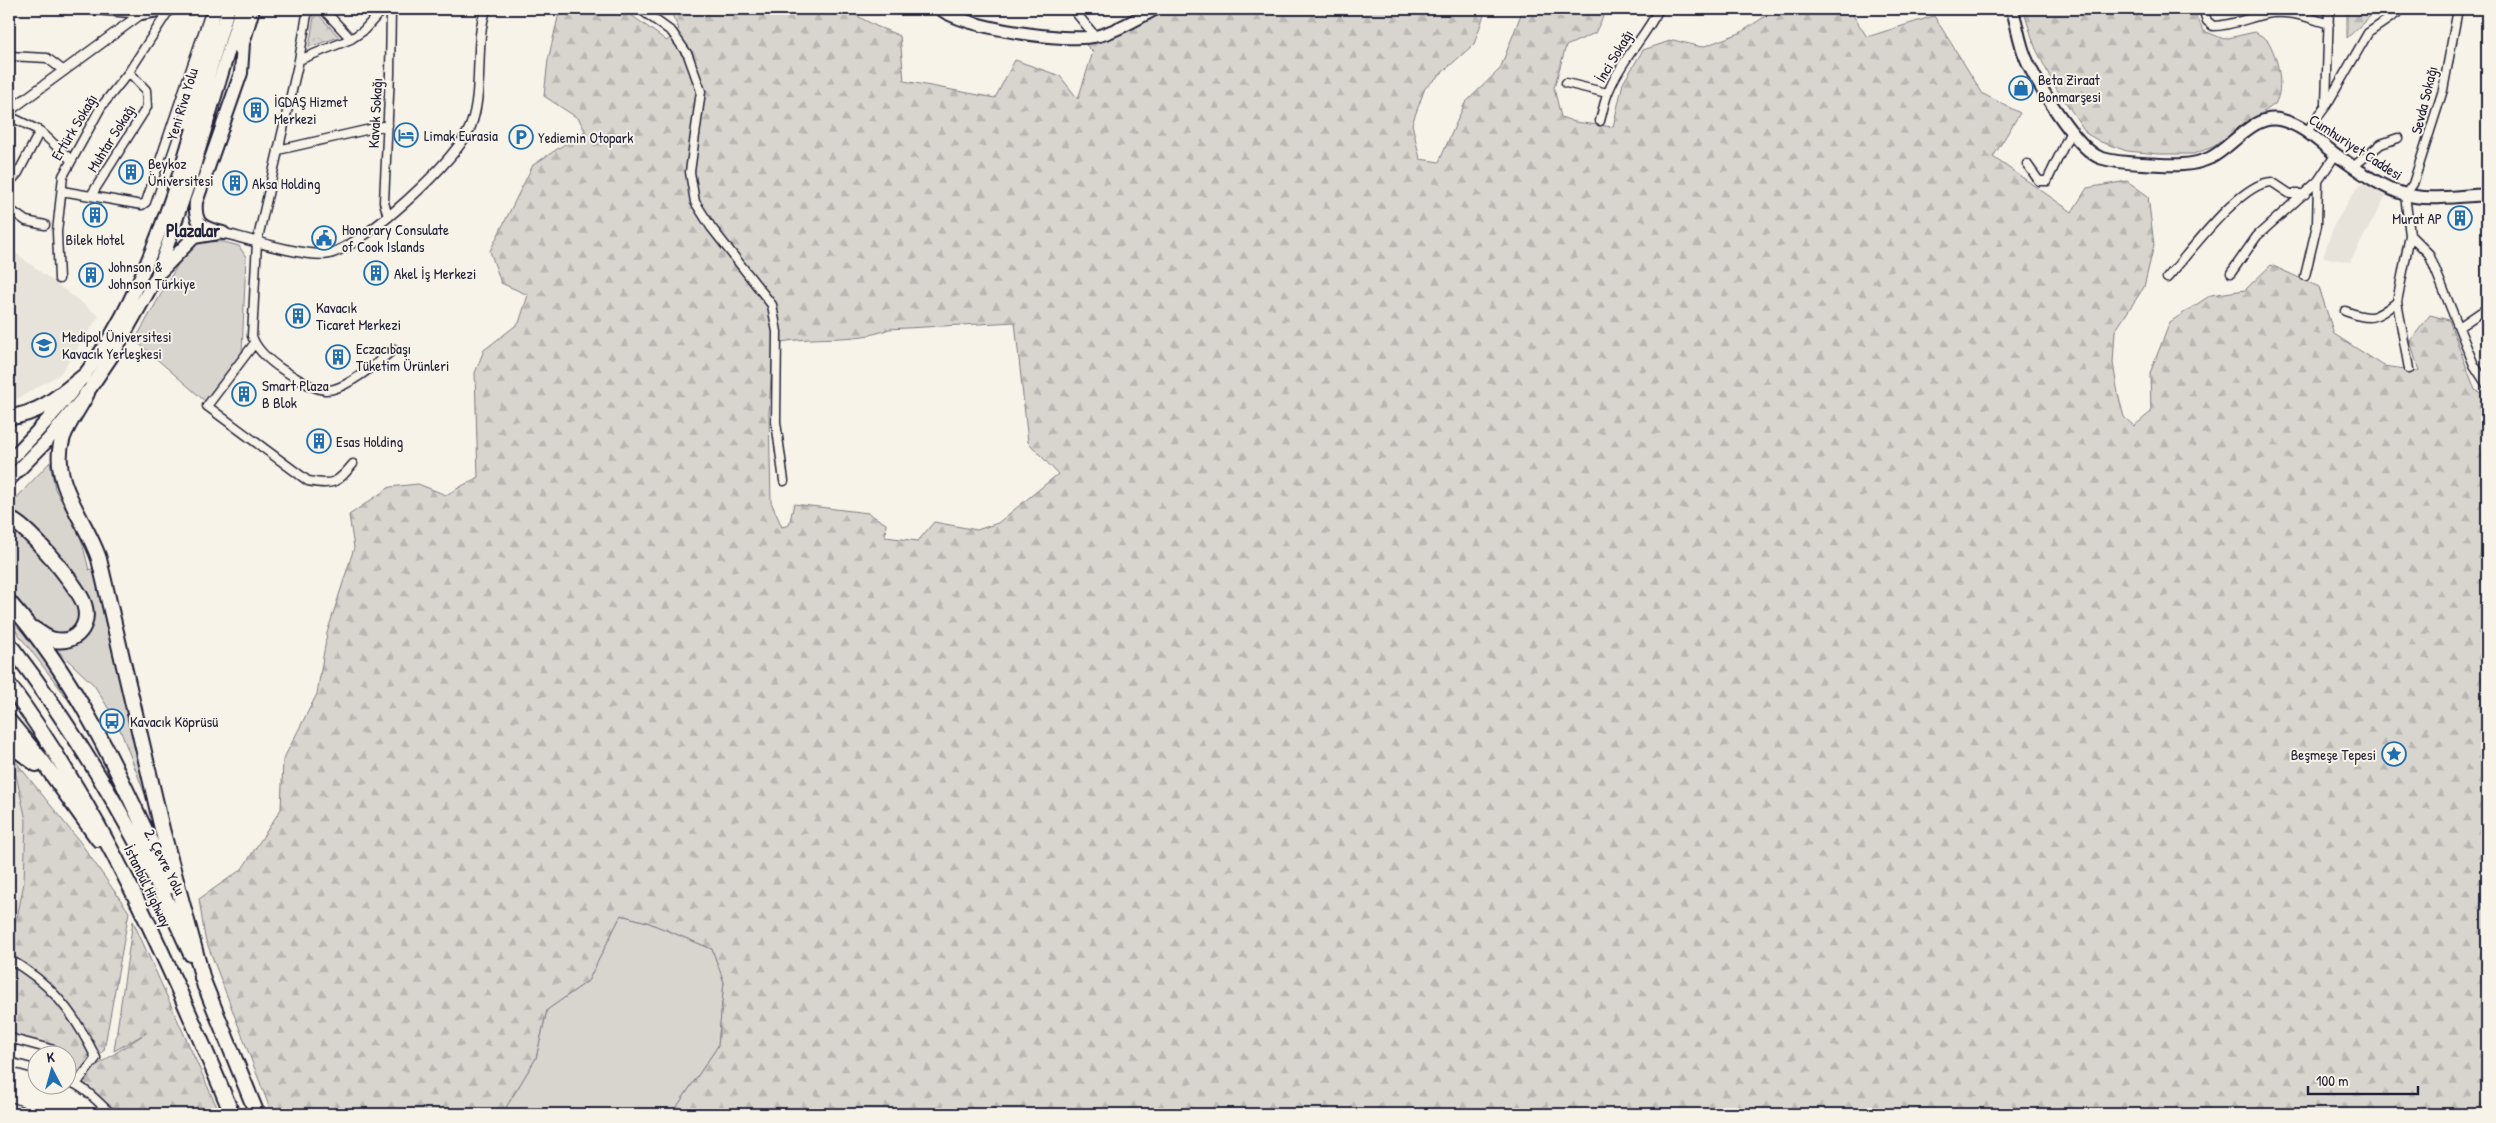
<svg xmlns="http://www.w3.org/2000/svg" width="2496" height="1123" viewBox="0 0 2496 1123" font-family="'Patrick Hand',sans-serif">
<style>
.built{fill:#e7e3db}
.grass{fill:#d8d5cf;stroke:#7d7c85}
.forest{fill:url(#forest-firs);stroke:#7d7c85;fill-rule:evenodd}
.park{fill:url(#park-crowns);stroke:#7d7c85}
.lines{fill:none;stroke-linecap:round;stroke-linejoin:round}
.stream{stroke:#76747f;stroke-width:2.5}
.minor-casing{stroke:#22223b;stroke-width:11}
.tertiary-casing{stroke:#22223b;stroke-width:12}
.secondary-casing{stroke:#22223b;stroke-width:14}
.primary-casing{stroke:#22223b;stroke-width:15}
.trunk-casing{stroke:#22223b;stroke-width:16}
.motorway-casing{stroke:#22223b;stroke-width:18}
.minor{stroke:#f7f3e8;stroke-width:8}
.tertiary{stroke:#f7f3e8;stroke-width:9}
.secondary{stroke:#f7f3e8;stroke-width:10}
.primary{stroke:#f7f3e8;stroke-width:11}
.trunk{stroke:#f7f3e8;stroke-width:12}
.motorway{stroke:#f7f3e8;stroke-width:14}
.labels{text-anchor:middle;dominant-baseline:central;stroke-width:4;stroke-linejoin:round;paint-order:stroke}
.street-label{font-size:15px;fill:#22223b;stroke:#f7f3e8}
.poi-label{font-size:15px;fill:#22223b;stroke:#f7f3e8;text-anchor:start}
.quarter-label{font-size:18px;font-weight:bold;fill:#22223b;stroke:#f7f3e8}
</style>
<defs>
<pattern id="forest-firs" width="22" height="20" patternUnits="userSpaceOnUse" patternTransform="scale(1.25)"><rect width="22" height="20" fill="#d8d5cf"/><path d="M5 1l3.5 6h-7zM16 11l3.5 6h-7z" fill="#b9b7b3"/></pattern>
<pattern id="park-crowns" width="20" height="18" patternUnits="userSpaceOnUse" patternTransform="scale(1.25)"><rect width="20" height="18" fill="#d8d5cf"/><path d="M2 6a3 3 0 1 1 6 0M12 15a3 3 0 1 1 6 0" fill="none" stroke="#b9b7b3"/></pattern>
</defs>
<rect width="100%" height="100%" fill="#f7f3e8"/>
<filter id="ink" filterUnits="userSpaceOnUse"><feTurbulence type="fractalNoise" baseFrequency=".02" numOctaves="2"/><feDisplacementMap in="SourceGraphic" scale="10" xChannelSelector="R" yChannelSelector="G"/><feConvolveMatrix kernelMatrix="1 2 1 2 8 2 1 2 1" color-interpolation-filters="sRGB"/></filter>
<g filter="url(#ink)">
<!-- built -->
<path class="built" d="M2365,181L2387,194L2350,262L2323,257L2334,225L2354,192Z
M9,248L99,316L60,374L14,401H9Z
M9,756L12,757L26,820L24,883L17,919L9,920Z"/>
<!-- grass -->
<path class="grass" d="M201,241L224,242L239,246L246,257L242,353L206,402L135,340L185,252Z
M50,462L55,489L80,534L89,570L94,568L107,630H111L151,810L118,724L94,685L55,648C76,647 99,631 93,606C87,584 30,519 9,512V506Z
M9,527C24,532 76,596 80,612C81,619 77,624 74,630C47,643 24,606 9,589Z
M9,612L64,685L88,729L62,691L9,622Z
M621,915L647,922L712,949L724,982L718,1046L672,1114H502L536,1058L547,1010L588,981Z"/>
<!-- forest -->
<path class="forest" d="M560,9H623L667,41L679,29L669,9H844L876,26L900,36L904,81L995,98L1015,60L1060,76L1078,99L1093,52L1086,45L1164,9H1486L1474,44L1425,88L1412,124L1420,159L1439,162L1465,103L1500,69L1523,9H1607L1595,33L1566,46L1554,88L1561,117L1575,122L1613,127L1623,83L1643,50L1673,40L1702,47L1740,33L1776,9H1849L1867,37L1934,16L1983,94L2020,113L1993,157L2072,212L2087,188L2127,181L2148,196L2154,245L2144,287L2115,331L2113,363L2118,394L2124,417L2134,426L2151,412L2150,373L2170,322L2211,295L2245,290L2271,265L2319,287L2334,334L2384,366L2419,371L2410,341L2430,315L2449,320L2475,390L2487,396V1114H672L718,1046L724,982L712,949L647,922L621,915L588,981L547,1010L536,1058L502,1114H272L205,938L199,899L242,869L281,809L283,760L317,694L327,633L354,548L349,515L390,487L418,484L446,495L478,477L475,373L484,350L519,323L528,295L501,283L490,251L533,165L585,131L579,119L544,96L548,60ZM1015,322L1028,442L1058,474L998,523L977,530L934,522L918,541L885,537L886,524L868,513L794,504L789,525L782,527L771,502L769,413L773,344C810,334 854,344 889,329Z
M2023,9H2192L2204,31L2224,39L2255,32C2259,35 2265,37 2268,41C2278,58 2285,87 2275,104L2213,147L2193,154H2159L2127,151L2101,142L2087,134L2054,85L2035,47Z
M2349,9H2378L2347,38V12Z
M12,757L80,842L129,912L104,1050L76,1079L146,1033L114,1051L133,921L220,1114H115L114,1108L74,1081L68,1080V1056L61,1055L53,1047L9,1035V927L17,918L24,883L26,820Z"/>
<!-- park -->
<path class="park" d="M315,11L339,37L309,47Z"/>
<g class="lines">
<!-- stream -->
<path class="stream" d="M10,423L21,424"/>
<!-- minor casing -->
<g class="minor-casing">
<path id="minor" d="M85,9L141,14
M308,9L299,60L257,242L252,336C256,349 271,362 283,370C295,377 310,388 325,390C343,392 380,361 394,349
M323,9L351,39
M640,9L672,32L688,55L701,91L690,172L695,202L711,227L772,305L777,332L776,422L784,481
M1073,9L1095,36
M2203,9L2207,21L2213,26C2234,26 2251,16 2271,13C2293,11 2309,18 2329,24
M2458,9L2443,90L2413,184L2405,195L2410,235L2429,254L2474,365L2487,385
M9,56L47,58L64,71
M299,60L351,39L363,31L383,9
M1566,83L1607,93
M2326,104L2329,9
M9,116L40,131L70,159
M1600,121C1603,110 1605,98 1610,88C1622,59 1645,37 1659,9
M2307,131L2326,106L2368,33L2403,9
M278,150L388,125
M2027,164L2039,181H2047L2071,131
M2354,166L2381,144L2398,138
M9,183L18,173L40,131
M62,191L142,205L146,202L208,18
M92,194L147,107L146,90L129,72
M9,209L26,221L45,225
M388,217L384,202L390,74L391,9
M2231,273L2257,236L2318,181L2336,154
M2305,276L2317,225L2318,181
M2167,278C2188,255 2240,182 2272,182L2290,194H2305
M59,279L57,232L63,176L101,107L129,72L169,10
M2345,311C2372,321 2374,319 2397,302
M2459,327L2487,308
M254,344L207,406L308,481C334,486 337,483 353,464
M2409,369L2397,302L2410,235
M9,960C15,962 20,966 26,970C59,992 79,1023 96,1058L76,1084
M9,1038L54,1050L59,1056
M9,1059L12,1038
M9,1062L38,1070
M68,1081C85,1087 98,1102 111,1114
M9,1106L29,1114"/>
</g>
<!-- tertiary casing -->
<g class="tertiary-casing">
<path id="tertiary" d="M9,111L141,14
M223,233C247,239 305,257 327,254C361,249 460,158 471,125C484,90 474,41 486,9"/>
</g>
<!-- secondary casing -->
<g class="secondary-casing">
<path id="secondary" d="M141,14L170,9"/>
</g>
<!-- primary casing -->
<g class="primary-casing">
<path id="primary" d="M940,9C966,28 1065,43 1097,36C1118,31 1137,18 1156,9
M2012,9C2017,24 2019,41 2025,56C2035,81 2077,150 2101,158C2117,163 2134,163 2150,164C2171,165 2190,167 2210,158C2233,147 2253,113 2281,120C2303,125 2318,141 2335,154C2355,168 2380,187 2404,194C2429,202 2461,195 2487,195"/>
</g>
<!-- trunk casing -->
<g class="trunk-casing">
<path id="trunk" d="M241,50L253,9
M185,122L215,9
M223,233C202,228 194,224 196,202L241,73L243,43
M161,271L194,237L218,233
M9,461C52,417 93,371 122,316C172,220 197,111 228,9
M9,480L47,441L87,393L112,356L157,276L192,173L241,9"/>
</g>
<!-- motorway casing -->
<g class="motorway-casing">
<path id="motorway" d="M87,393C80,408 69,421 63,437C48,481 86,519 99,559L162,829L205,987
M9,417C41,414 60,395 84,376
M9,519C26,524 78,586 84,604C91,624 77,644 55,640C47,639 41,633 34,629
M9,602C82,685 125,787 171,886
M9,644C83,740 142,844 191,954
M9,685C105,816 170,965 232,1114
M9,721L43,762L98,839
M9,744L36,764
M202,978L257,1114"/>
</g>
<!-- minor -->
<use href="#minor" class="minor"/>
<!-- tertiary -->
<use href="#tertiary" class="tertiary"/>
<!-- secondary -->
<use href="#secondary" class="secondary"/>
<!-- primary -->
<use href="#primary" class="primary"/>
<!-- trunk -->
<use href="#trunk" class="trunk"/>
<!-- motorway -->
<use href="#motorway" class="motorway"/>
</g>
</g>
<!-- icons -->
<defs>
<g id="shop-ring" transform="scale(1.25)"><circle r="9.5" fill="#f7f3e8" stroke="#1f6fb2" stroke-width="1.5"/><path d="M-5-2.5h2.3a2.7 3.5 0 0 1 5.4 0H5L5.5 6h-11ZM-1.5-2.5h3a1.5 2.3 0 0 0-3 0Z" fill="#1f6fb2"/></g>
<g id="building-ring" transform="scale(1.25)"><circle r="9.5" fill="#f7f3e8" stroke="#1f6fb2" stroke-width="1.5"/><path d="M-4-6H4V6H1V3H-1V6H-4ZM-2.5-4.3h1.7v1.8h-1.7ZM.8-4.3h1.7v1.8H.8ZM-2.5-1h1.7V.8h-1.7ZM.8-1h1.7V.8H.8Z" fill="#1f6fb2"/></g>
<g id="hotel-ring" transform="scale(1.25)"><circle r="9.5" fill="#f7f3e8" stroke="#1f6fb2" stroke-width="1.5"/><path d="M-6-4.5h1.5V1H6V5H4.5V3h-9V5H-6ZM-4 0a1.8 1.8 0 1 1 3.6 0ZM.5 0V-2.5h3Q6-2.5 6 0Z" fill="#1f6fb2"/></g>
<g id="parking-ring" transform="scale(1.25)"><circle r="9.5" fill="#f7f3e8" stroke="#1f6fb2" stroke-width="1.5"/><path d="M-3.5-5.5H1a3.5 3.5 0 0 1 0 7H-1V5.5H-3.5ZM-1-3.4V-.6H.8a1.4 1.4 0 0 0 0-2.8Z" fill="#1f6fb2"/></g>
<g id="civic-ring" transform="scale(1.25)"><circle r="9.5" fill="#f7f3e8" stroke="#1f6fb2" stroke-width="1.5"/><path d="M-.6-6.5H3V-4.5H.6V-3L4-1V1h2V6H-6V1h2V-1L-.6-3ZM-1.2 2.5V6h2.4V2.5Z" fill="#1f6fb2"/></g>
<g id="university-ring" transform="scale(1.25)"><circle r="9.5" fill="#f7f3e8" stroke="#1f6fb2" stroke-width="1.5"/><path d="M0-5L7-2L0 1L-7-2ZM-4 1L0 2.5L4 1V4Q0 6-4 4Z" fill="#1f6fb2"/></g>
<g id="bus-ring" transform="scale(1.25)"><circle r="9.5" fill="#f7f3e8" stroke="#1f6fb2" stroke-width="1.5"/><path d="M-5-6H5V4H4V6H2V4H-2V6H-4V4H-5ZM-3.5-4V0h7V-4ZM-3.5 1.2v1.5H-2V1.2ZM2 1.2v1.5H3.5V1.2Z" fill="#1f6fb2"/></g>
<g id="sight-ring" transform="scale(1.25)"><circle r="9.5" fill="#f7f3e8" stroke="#1f6fb2" stroke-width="1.5"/><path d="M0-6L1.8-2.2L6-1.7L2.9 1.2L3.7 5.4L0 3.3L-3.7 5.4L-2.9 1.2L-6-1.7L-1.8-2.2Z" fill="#1f6fb2"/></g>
</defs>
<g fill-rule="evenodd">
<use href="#shop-ring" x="2021" y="88"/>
<use href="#building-ring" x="256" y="110"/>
<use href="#hotel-ring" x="406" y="135"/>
<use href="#parking-ring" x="521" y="137"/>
<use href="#building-ring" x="131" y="172"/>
<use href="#building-ring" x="235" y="183"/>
<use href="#building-ring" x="95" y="215"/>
<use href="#building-ring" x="2460" y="218"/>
<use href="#civic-ring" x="324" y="238"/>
<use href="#building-ring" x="376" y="273"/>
<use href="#building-ring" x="91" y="275"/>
<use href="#building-ring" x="298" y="316"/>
<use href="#university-ring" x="44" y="345"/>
<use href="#building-ring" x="338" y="357"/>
<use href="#building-ring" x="244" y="394"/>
<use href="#building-ring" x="319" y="441"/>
<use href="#bus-ring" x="112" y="721"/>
<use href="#sight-ring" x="2394" y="754"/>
</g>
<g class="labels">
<!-- street labels -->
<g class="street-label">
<text transform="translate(1614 56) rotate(-59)">İnci Sokağı</text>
<text transform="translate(2424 100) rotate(-76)">Sevda Sokağı</text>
<text transform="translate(182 104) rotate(-73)">Yeni Riva Yolu</text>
<text transform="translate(375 113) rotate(-87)">Kavak Sokağı</text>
<text transform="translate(74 127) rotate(-59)">Ertürk Sokağı</text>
<text transform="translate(111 138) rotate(-58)">Muhtar Sokağı</text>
<text transform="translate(2356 147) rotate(33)">Cumhuriyet Caddesi</text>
<text transform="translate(165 862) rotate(63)">2. Çevre Yolu</text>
<text transform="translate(148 886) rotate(64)">İstanbul Highway</text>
</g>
<!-- poi labels -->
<g class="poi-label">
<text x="2038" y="79">Beta Ziraat<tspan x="2038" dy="17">Bonmarşesi</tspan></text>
<text x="274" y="101">İGDAŞ Hizmet<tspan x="274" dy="17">Merkezi</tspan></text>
<text x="424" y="135">Limak Eurasia</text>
<text x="538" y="137">Yediemin Otopark</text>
<text x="148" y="163">Beykoz<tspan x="148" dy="17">Üniversitesi</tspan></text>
<text x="252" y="183">Aksa Holding</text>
<text x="2442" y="218" text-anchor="end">Murat AP</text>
<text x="342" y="229">Honorary Consulate<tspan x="342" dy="17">of Cook Islands</tspan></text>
<text x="95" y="239" text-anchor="middle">Bilek Hotel</text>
<text x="108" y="266">Johnson &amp;<tspan x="108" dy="17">Johnson Türkiye</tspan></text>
<text x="394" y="273">Akel İş Merkezi</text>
<text x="316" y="307">Kavacık<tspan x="316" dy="17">Ticaret Merkezi</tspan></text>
<text x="62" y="336">Medipol Üniversitesi<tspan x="62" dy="17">Kavacık Yerleşkesi</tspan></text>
<text x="356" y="348">Eczacıbaşı<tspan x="356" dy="17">Tüketim Ürünleri</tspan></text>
<text x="262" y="385">Smart Plaza<tspan x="262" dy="17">B Blok</tspan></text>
<text x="336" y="441">Esas Holding</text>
<text x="130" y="721">Kavacık Köprüsü</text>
<text x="2376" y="754" text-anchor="end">Beşmeşe Tepesi</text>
</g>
<!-- quarter labels -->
<g class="quarter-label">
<text x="193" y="230">Plazalar</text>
</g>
</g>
<!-- margin -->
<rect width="2496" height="1123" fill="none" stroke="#f7f3e8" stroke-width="30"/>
<rect x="15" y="15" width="2466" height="1093" fill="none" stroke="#22223b" stroke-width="2" filter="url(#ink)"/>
<!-- north arrow -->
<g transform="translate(52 1070) rotate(354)"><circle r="24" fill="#f7f3e8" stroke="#a29fa3"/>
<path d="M0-4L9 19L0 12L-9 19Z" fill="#1f6fb2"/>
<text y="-8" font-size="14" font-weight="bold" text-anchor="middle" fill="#22223b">K</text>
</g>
<!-- scale -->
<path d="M2308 1086v8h110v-8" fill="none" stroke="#22223b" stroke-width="2.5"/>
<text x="2316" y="1086" font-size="15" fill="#22223b" stroke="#f7f3e8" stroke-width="4" paint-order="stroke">100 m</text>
</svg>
